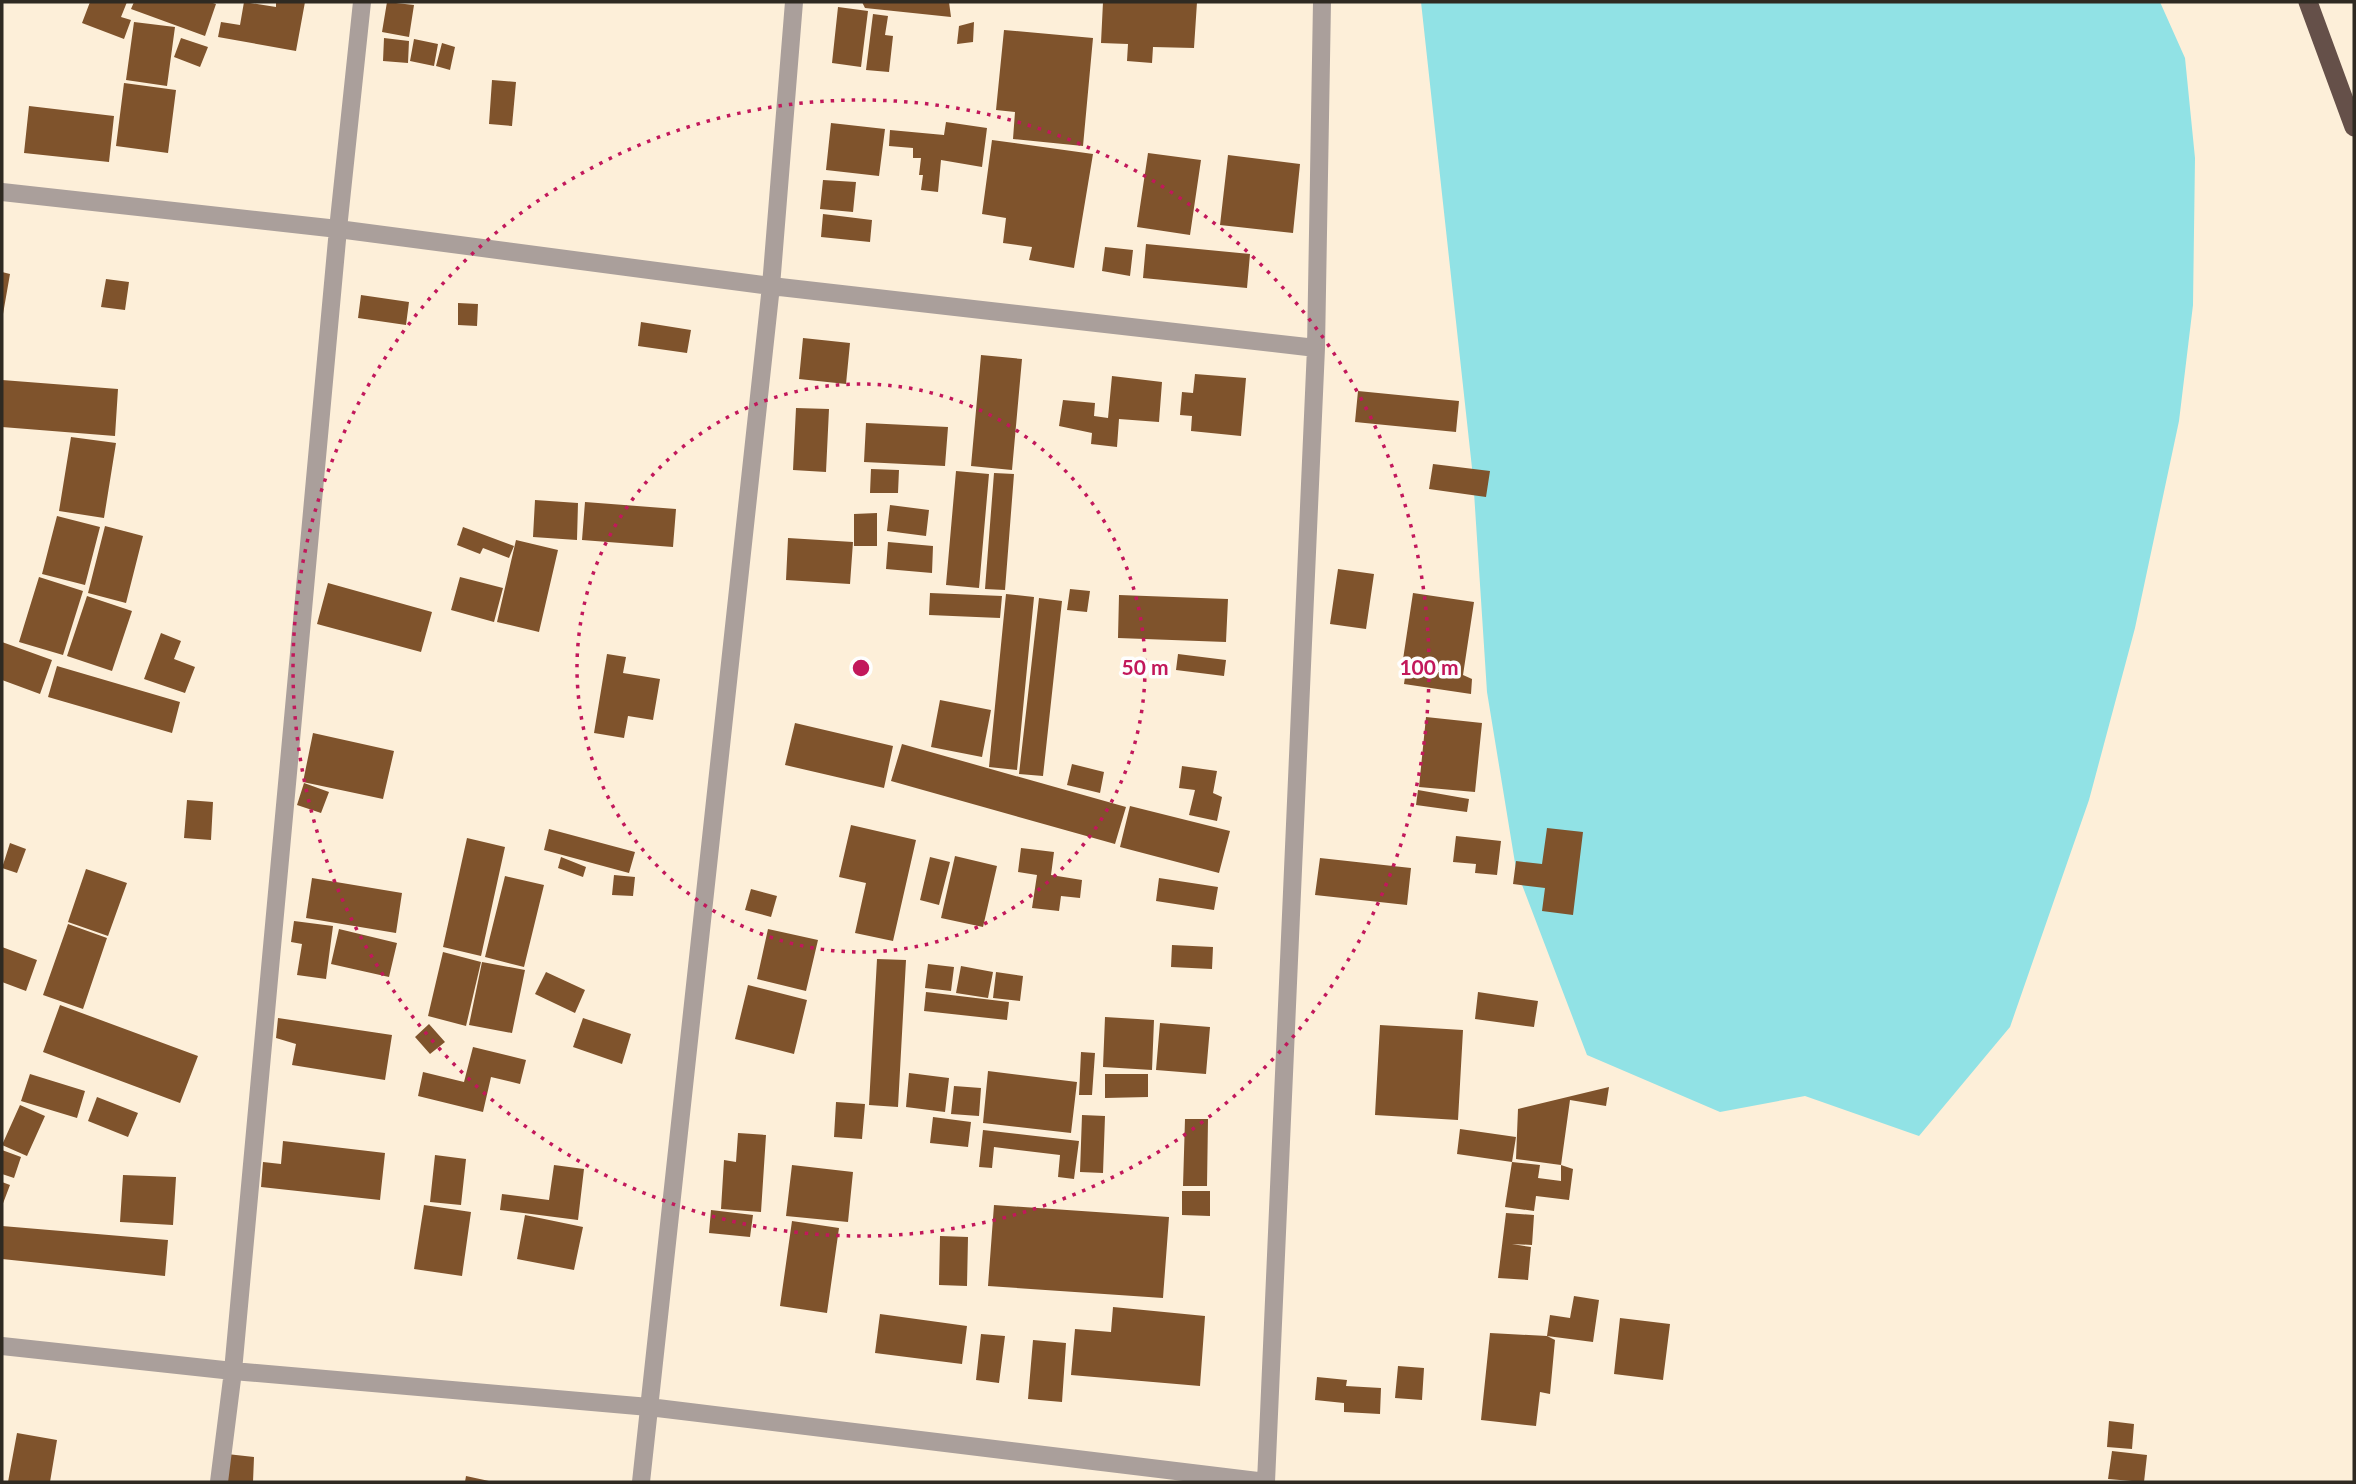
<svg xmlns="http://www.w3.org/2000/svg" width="2356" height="1484" viewBox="0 0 2356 1484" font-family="Lato,sans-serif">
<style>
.water{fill:#91e2e5}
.building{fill:#7f532c}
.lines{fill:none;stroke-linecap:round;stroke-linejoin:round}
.minor{stroke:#aa9f9b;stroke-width:18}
.trunk{stroke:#655049;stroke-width:19}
.ring{fill:none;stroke:#c2185b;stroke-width:3.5;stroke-dasharray:3.5 7}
.centre{fill:#c2185b;stroke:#fefefe;stroke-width:3.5}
.ring-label{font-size:21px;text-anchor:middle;font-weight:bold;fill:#c2185b;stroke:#fefefe;stroke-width:7;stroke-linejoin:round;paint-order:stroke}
</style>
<rect width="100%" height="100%" fill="#fdefd9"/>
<!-- water -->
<path class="water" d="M1421,2H2160L2185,58L2195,158L2193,305L2179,421L2135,628L2089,800L2010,1027L1919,1136L1805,1096L1720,1112L1587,1055L1516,869L1487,692L1473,477Z"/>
<!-- building -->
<path class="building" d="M90,2H127L121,17L131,20L124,39L82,23Z
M134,2H210L216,4L205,36L131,9Z
M244,2L276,7V2H305L296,51L218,37L221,22L240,25Z
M387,2L414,5L409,37L382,32Z
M862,2H949L951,17L865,8Z
M1103,2H1197L1194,48L1153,47L1152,63L1127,61L1128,44L1101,43Z
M838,7L868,11L861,67L832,63Z
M873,14L888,16L885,35L893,36L889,72L866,70Z
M134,22L175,27L167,86L126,80Z
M974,22L973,42L957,44L959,26Z
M1004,30L1093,38L1083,146L1013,139L1015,112L996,110Z
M181,38L208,47L200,67L174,57Z
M384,38L409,41L408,63L383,61Z
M414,39L438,44L434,66L410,61Z
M442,43L455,47L450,70L436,66Z
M492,80L516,82L512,126L489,124Z
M124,83L176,90L168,153L116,146Z
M29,106L114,116L109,162L24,153Z
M946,122L987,128L982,167L941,160L938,192L921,190L923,175H919L921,158H913V148L889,146L890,130L944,135Z
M831,123L885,129L879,176L826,170Z
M992,140L1093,154L1074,268L1029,260L1032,247L1003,243L1006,218L982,214Z
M1148,153L1201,160L1190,235L1137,227Z
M1228,155L1300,164L1293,233L1220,225Z
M823,180L856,182L853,212L820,209Z
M823,214L872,220L870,242L821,237Z
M1146,244L1250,254L1247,288L1143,278Z
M1105,247L1133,250L1130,276L1102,271Z
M2,272L10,274L3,314H2Z
M106,279L129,282L125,310L101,307Z
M361,295L409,302L406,325L358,318Z
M458,303L478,304L477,326L458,325Z
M641,322L691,330L687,353L638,346Z
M803,338L850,343L846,384L799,379Z
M981,355L1022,359L1012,470L971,466Z
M1195,374L1246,378L1241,436L1191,431L1192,416L1180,415L1182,392L1193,393Z
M1112,376L1162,382L1159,422L1119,419L1117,447L1091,444L1092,433L1059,426L1063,400L1095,403L1094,416L1108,418Z
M2,380L118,389L115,436L2,427Z
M1358,391L1459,401L1456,432L1355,422Z
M796,408L829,409L826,472L793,470Z
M866,423L948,427L945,466L864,462Z
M71,437L116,443L104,518L59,511Z
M1433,464L1490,471L1486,497L1429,489Z
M871,469L899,470L898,493H870Z
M956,471L989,474L979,588L946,585Z
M994,473L1014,474L1005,590L985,589Z
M535,500L578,503L577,540L533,537Z
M585,502L676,509L673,547L582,540Z
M890,505L929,510L926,536L887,531Z
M877,513V546H854V514Z
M57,516L100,527L85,585L42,574Z
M105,526L143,536L126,603L88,593Z
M463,527L514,546L509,558L483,548L480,554L457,545Z
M788,538L853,542L850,584L786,580Z
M516,540L558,550L539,632L497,622Z
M888,542L933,546L932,573L886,569Z
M1338,569L1374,574L1366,629L1330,624Z
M39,577L83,591L63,655L19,642Z
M460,577L503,588L494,622L451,610Z
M328,583L432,612L421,652L317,624Z
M1070,589L1090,591L1087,612L1067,610Z
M930,593L1002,596L1000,618L929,615Z
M1413,593L1474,602L1463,675L1472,679L1471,694L1404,684L1406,670L1452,673L1402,666Z
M1006,594L1034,597L1017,770L989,767Z
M1119,595L1228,599L1226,642L1118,638Z
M87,596L132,611L112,671L67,656Z
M1039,598L1062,601L1043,776L1019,774Z
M161,633L181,641L174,659L195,667L185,693L144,679Z
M2,642L52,660L40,694L2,680Z
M607,654L626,657L623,673L660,679L653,720L628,716L624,738L594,733Z
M1178,654L1226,660L1224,676L1176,670Z
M57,666L180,702L172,733L48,697Z
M940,700L991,710L982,757L931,747Z
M1426,717L1482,723L1475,792L1419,787Z
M795,723L893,746L884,788L785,765Z
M313,733L394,751L383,799L303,782Z
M902,744L1126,807L1115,844L891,781Z
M1072,764L1104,772L1100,793L1067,785Z
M1182,766L1217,771L1213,793L1222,797L1217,821L1189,815L1195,790L1179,788Z
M304,783L329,792L321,813L297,805Z
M1418,790L1469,799L1467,812L1416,805Z
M187,800L213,802L211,840L184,838Z
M1130,806L1230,831L1219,873L1120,847Z
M851,825L916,840L893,941L855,933L866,883L839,877Z
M1547,828L1583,832L1573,915L1542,911L1545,888L1513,884L1516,861L1542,864Z
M549,829L635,852L629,873L544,850Z
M1456,836L1501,841L1497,875L1475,873L1476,864L1453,862Z
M467,838L505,847L481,956L443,947Z
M10,843L26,849L17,873L2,868Z
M1021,848L1054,852L1051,875L1082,880L1080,898L1061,896L1059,911L1032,908L1037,875L1018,872Z
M955,856L997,866L983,927L941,918Z
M561,857L586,867L583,877L558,868Z
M930,857L950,862L939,905L920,900Z
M1320,858L1411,868L1407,905L1315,895Z
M86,869L127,883L108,936L68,922Z
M614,875L635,877L633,896L612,895Z
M505,876L544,885L524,967L485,957Z
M312,878L402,893L396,933L306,918Z
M1159,878L1218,887L1214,910L1156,901Z
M751,889L777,896L771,917L745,910Z
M294,921L333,926L326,979L297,975L302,944L291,942Z
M68,924L107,938L83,1009L43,995Z
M339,929L397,943L389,977L331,964Z
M768,929L818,940L806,991L757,979Z
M1172,945L1213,947L1212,969L1171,967Z
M2,947L37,960L26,991L2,982Z
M443,952L481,962L466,1026L428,1016Z
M877,959L906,960L898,1107L869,1105Z
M482,962L525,970L512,1033L469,1025Z
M928,964L954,967L951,991L925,988Z
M961,966L993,972L988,998L956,993Z
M546,972L585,990L575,1013L535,994Z
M996,972L1023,976L1020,1001L993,998Z
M748,985L807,1000L794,1054L735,1039Z
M926,992L1009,1002L1007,1020L924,1011Z
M1478,992L1538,1001L1534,1027L1475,1019Z
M60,1005L198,1056L180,1103L43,1052Z
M1105,1017L1154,1020L1152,1070L1103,1067Z
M278,1018L392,1035L385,1080L292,1065L296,1044L276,1038Z
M583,1018L631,1034L622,1064L573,1047Z
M1160,1023L1210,1027L1206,1074L1156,1070Z
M429,1024L445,1042L430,1054L415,1037Z
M1380,1025L1463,1030L1458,1120L1375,1115Z
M473,1047L526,1060L520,1084L491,1077L483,1112L418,1096L423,1072L464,1082Z
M1081,1052L1095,1053L1092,1095H1079Z
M988,1071L1077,1082L1071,1133L983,1123Z
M909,1073L949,1078L945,1112L906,1107Z
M30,1074L85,1091L77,1118L21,1101Z
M1105,1074H1148V1097L1105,1098Z
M954,1086L981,1088L979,1116L951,1114Z
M1609,1087L1606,1106L1570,1100L1561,1165L1516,1159L1518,1109Z
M97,1097L138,1113L128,1137L88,1121Z
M836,1102L865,1104L862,1139L834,1137Z
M20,1105L45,1116L27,1156L2,1145Z
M1082,1115L1105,1116L1103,1173L1080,1172Z
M933,1117L971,1122L968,1147L930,1143Z
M1185,1119H1208L1207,1186H1183Z
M1460,1129L1516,1137L1512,1162L1457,1154Z
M983,1130L1079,1141L1074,1179L1058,1177L1060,1155L994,1147L992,1168L979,1167Z
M738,1133L766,1135L761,1212L721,1209L724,1160L736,1162Z
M283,1141L385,1153L380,1200L261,1187L263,1162L281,1164Z
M2,1150L21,1157L14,1178L2,1174Z
M435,1155L466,1159L461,1205L430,1202Z
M1512,1162L1540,1165L1538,1178L1561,1181V1165L1573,1169L1569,1200L1536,1196L1534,1211L1505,1207Z
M554,1165L584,1169L578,1220L500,1210L502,1194L549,1200Z
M792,1165L853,1172L848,1222L786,1216Z
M123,1175L176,1177L173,1225L120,1222Z
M2,1182L10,1185L2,1206Z
M1182,1191H1210V1216L1182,1215Z
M424,1205L471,1212L462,1276L414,1269Z
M994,1205L1169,1217L1163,1298L988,1286Z
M711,1210L753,1215L750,1237L709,1233Z
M1506,1213L1534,1215L1532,1245L1512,1244L1531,1247L1528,1280L1498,1278Z
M525,1215L583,1227L574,1270L517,1259Z
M792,1221L839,1228L827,1313L780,1306Z
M2,1226L168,1240L165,1276L2,1259Z
M940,1236L968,1237L967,1286L939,1285Z
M1574,1296L1599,1300L1593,1342L1547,1336L1555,1340L1550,1394L1540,1392L1536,1426L1481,1420L1490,1333L1547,1336L1550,1315L1570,1318Z
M1113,1307L1205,1316L1200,1386L1071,1375L1075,1329L1111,1332Z
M880,1314L967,1326L962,1364L875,1353Z
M1620,1318L1670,1324L1663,1380L1614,1374Z
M981,1334L1005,1336L999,1383L976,1380Z
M1033,1340L1066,1343L1062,1402L1028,1399Z
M1398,1366L1424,1368L1422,1400L1395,1398Z
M1317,1377L1347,1380L1346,1386L1381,1388L1380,1414L1344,1412V1403L1315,1400Z
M2109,1421L2134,1424L2132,1449L2107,1447Z
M17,1433L57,1440L50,1482H8Z
M2112,1451L2147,1455L2144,1482L2108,1479Z
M227,1454L254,1457L253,1482H225Z
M466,1476L489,1481L488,1482H465Z"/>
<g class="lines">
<!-- minor -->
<path class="minor" d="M2,192L338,229L771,286L1316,348
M2,1346L233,1371L649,1407L1266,1482
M219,1482L233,1371L338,229L362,2
M641,1482L771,286L794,2
M1266,1482L1316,348L1322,2"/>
<!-- trunk -->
<path class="trunk" d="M2308,2L2354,127"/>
</g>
<!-- distance rings -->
<g class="ring">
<circle cx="861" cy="668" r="284"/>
<circle cx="861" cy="668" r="568"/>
</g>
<circle cx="861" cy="668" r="10" class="centre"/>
<g class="ring-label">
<text x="1145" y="675">50 m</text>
<text x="1429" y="675">100 m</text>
</g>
<!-- border -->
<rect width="2356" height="1484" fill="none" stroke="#2f2a22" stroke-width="7"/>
</svg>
